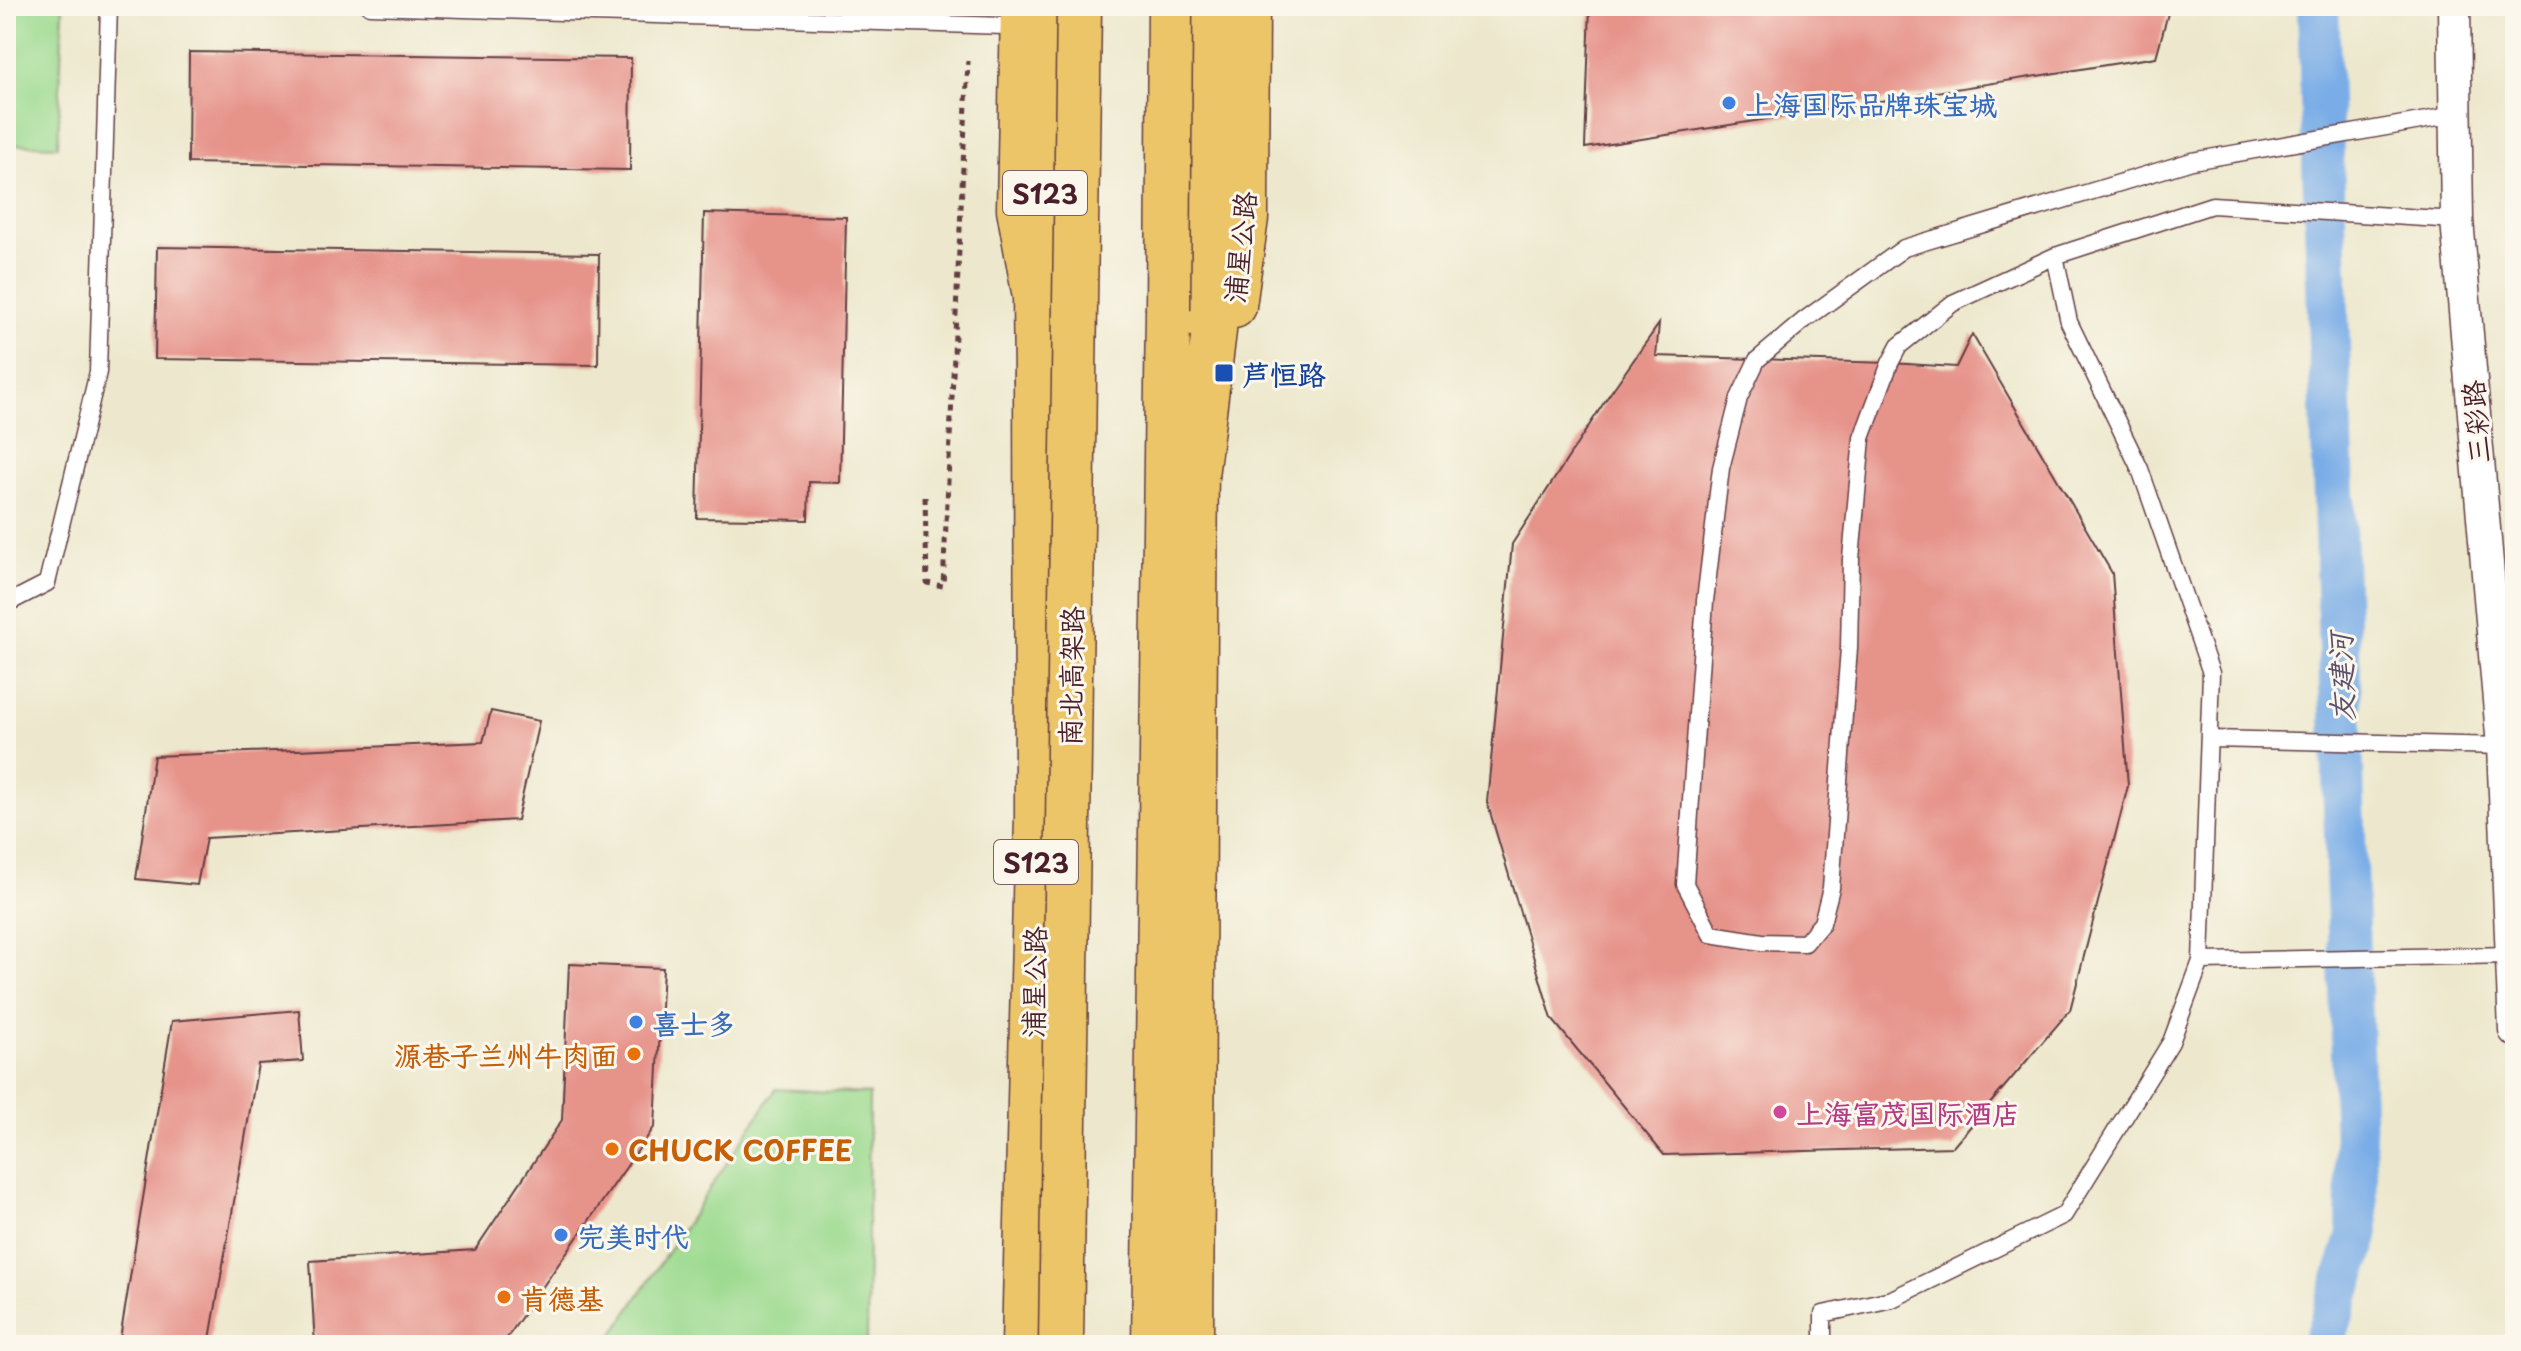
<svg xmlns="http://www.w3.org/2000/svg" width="2521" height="1351" viewBox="0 0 2521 1351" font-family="'Playpen Sans','LXGW WenKai TC',sans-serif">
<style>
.green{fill:#9cda8f;stroke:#737c5d;stroke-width:2}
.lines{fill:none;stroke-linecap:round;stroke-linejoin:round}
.canal{stroke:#7aade7;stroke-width:42}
.building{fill:#e6938a}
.lane-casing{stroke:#623d43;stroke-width:19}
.street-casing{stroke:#623d43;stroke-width:35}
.primary-casing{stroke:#623d43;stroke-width:47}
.highway-casing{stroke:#623d43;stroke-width:47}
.path{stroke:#623d43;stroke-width:5;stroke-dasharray:6 6;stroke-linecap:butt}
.lane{stroke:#fff;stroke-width:16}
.street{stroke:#fff;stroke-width:32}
.primary{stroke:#ecc569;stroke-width:44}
.highway{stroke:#ecc569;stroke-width:44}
.highway-bridge-casing{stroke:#623d43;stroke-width:47;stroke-linecap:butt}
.highway-bridge{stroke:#ecc569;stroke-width:44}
.shop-dot{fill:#3f7fe0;stroke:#fbf7ec;stroke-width:3}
.transit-dot{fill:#1a4fb4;stroke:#fbf7ec;stroke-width:3}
.food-dot{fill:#e8710a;stroke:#fbf7ec;stroke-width:3}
.hotel-dot{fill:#d1479c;stroke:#fbf7ec;stroke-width:3}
.labels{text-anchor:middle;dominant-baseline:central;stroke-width:6;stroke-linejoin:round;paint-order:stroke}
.shield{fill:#fbf7ec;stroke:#7f6065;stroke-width:2}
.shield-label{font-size:26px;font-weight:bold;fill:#4a1f2b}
.shop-label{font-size:28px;font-weight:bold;fill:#366cbe;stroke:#fbf7ec;text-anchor:start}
.street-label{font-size:28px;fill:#4a1f2b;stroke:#fbf7ec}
.transit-label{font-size:28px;font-weight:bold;fill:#164399;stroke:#fbf7ec;text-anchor:start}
.food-label{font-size:28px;font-weight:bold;fill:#c56008;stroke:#fbf7ec;text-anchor:start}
.hotel-label{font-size:28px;font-weight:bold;fill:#b23c85;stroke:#fbf7ec;text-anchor:start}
.water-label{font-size:30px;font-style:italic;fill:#5b516d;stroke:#fbf7ec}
</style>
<rect width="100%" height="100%" fill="#fbf7ec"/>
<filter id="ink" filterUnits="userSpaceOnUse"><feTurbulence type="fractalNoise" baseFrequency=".0125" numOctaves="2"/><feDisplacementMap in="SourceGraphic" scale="16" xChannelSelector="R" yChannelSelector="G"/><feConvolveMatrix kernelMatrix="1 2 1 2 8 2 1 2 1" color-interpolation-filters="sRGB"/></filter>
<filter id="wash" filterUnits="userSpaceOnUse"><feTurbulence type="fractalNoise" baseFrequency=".006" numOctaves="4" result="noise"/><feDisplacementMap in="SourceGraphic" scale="32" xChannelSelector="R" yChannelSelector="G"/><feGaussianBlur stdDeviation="1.8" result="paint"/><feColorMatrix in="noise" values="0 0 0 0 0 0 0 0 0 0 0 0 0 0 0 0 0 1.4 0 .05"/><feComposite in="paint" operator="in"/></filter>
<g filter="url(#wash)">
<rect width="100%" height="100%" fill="#ede8cd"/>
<!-- green -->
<path class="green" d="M6,6H63L58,146L6,144Z
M776,1089L869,1094L867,1345H606Z"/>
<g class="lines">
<!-- canal -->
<path class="canal" d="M2318,6L2358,1236L2323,1345"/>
</g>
<g id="blocks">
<!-- building -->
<path class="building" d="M6,6H10L9,65H6Z
M1590,6H2170L2156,57L1585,148Z
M189,52L631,58L630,170L188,163Z
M704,213L846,217L840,483L809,482L808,520L697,518Z
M157,247L599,254L598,365L155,359Z
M1659,324L1656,356L1890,363L1956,367L1972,334L2112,573L2128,786L2070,1010L1953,1147L1664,1155L1552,1019L1487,802L1512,544L1607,398Z
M491,711L539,721L517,820L206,838L197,885L136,879L154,756L483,742Z
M569,964L663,968L655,1126L502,1345H315L310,1261L475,1250L562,1120Z
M299,1010L303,1061L258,1064L209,1345H119L172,1021Z"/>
</g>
</g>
<g filter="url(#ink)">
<use href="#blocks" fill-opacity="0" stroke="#623d43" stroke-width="2"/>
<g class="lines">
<!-- lane casing -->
<g class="lane-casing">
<path id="lane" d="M370,6L1005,26
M2455,115L2192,161L1904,248L1803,321L1757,360L1739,398L1721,468L1705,601L1685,884L1711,934L1762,942L1805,943L1822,923L1831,888L1849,648L1851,559L1862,438L1890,363L1899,346L1953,303L2055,256L2212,205L2457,220
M6,604L47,583L98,372L109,6
M2210,739L2503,746
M2201,961L2513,955
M1823,1345V1314L1892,1299L2064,1215L2171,1042L2201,961L2211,673L2140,469L2069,322L2055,256"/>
</g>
<!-- street casing -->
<g class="street-casing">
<path id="street" d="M2454,6L2457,220L2503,746L2515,1030"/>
</g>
<!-- primary casing -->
<g class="primary-casing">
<path id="primary" d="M1234,306L1246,218L1247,6
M1197,315L1199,6
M1024,1345L1037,817L1036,380L1054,6
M1191,1345L1196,447"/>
</g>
<!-- highway casing -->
<g class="highway-casing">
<path id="highway" d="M1023,6L1019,209L1035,297L1036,380
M1195,484L1214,331L1222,216V6
M1154,1345L1168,310"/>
</g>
<!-- path -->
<path class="path" d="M925,497L927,583L943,586L968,61
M6,842H11"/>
<!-- lane -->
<use href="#lane" class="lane"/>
<!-- street -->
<use href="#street" class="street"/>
<!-- primary -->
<use href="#primary" class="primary"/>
<!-- highway -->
<use href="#highway" class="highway"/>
<!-- highway-bridge casing -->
<g class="highway-bridge-casing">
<path id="highway-bridge" d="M1168,310L1170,6
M1061,1345L1079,6"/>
</g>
<!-- highway-bridge -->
<use href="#highway-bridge" class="highway-bridge"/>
</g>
</g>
<!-- markers -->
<g class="shop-dot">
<circle cx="1729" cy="103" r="8"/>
<circle cx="636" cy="1022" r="8"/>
<circle cx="561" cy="1235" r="8"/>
</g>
<rect class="transit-dot" x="1214" y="363" width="20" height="20" rx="4"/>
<g class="food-dot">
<circle cx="634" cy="1054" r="8"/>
<circle cx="612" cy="1149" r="8"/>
<circle cx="504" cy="1297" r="8"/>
</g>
<circle class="hotel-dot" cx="1780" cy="1112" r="8"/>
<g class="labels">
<!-- shield labels -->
<g class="shield">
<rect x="1003" y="171" width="84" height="44" rx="6"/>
<rect x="994" y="840" width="84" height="44" rx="6"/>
</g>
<g class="shield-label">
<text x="1045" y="193">S123</text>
<text x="1036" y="862">S123</text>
</g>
<!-- shop labels -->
<g class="shop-label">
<text x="1745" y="103">上海国际品牌珠宝城</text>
<text x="652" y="1022">喜士多</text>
<text x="577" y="1235">完美时代</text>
</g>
<!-- street labels -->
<g class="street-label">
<text transform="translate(1239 247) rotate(-84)">浦星公路</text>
<text transform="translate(2475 422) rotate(-95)">三彩路</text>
<text transform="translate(1070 676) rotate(-89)">南北高架路</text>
<text transform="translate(1033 982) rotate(-89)">浦星公路</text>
</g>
<!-- transit labels -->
<g class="transit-label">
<text x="1242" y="373">芦恒路</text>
</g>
<!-- food labels -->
<g class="food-label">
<text x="618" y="1054" text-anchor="end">源巷子兰州牛肉面</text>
<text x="628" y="1149">CHUCK COFFEE</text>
<text x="520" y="1297">肯德基</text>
</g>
<!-- hotel labels -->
<g class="hotel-label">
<text x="1796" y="1112">上海富茂国际酒店</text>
</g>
<!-- water labels -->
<g class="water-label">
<text transform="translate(2340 678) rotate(-92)">友建河</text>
</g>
</g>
<!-- margin -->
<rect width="2521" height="1351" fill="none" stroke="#fbf7ec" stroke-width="32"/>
</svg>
